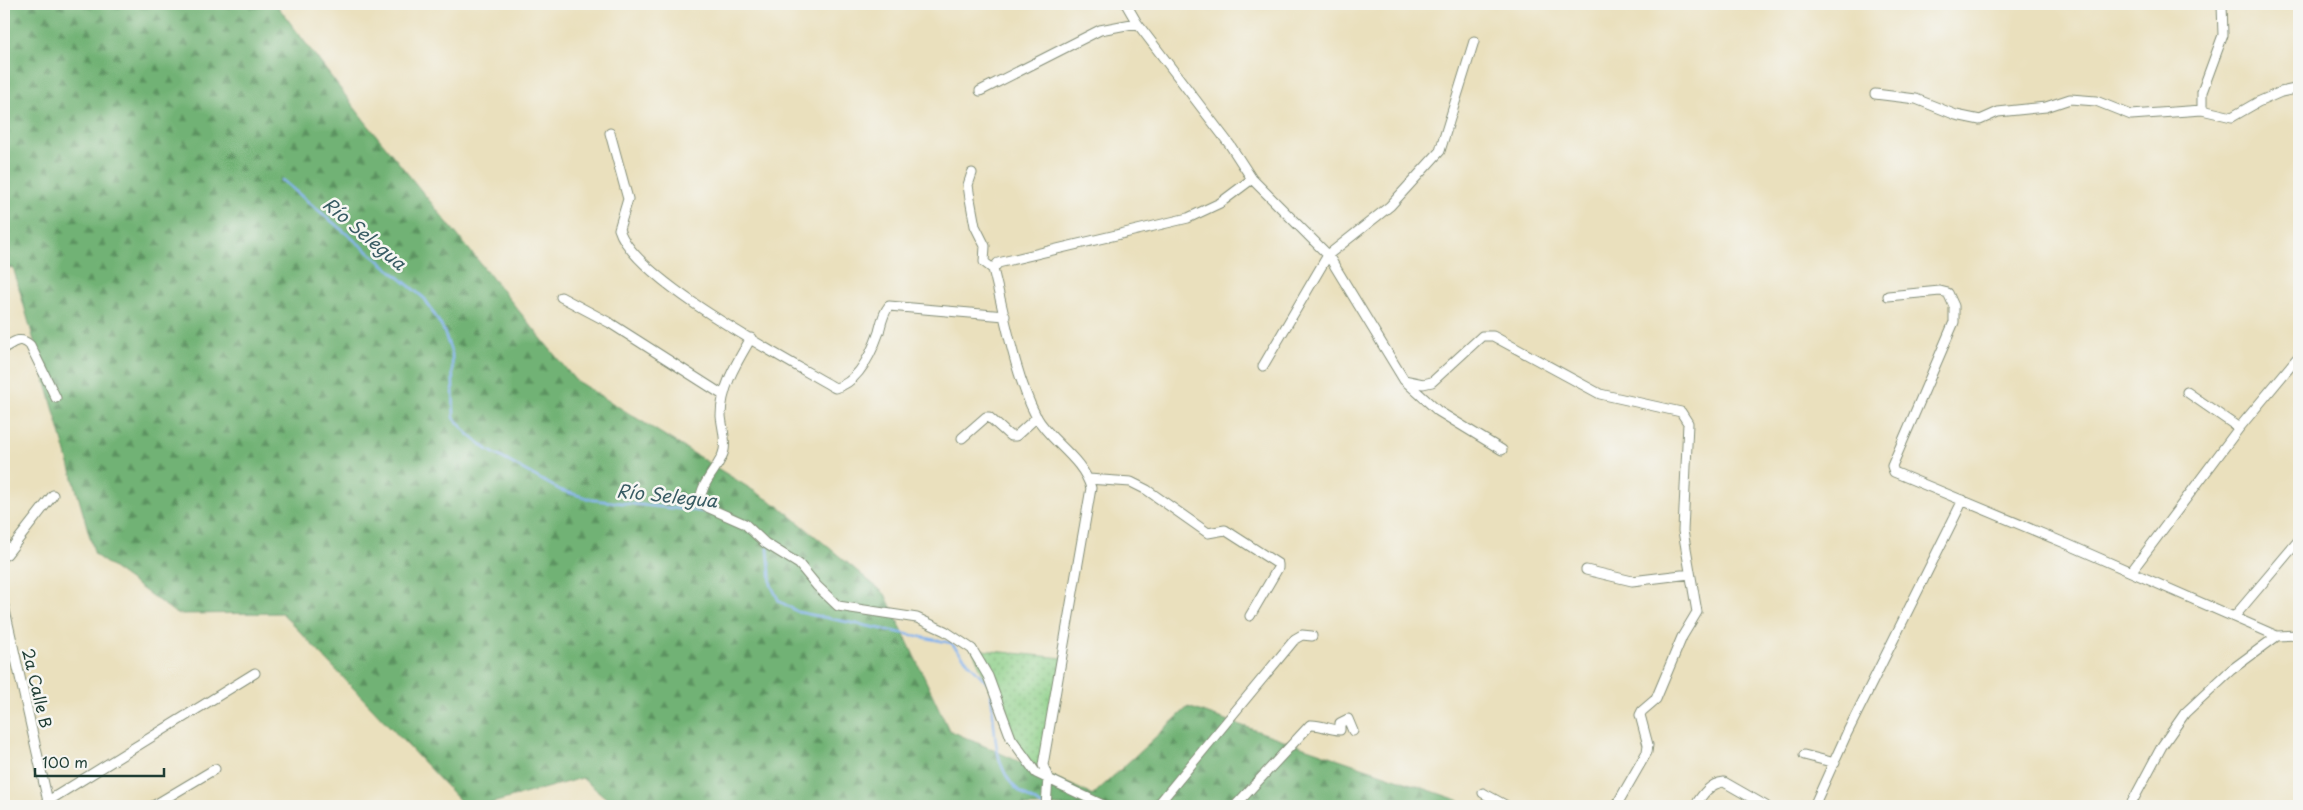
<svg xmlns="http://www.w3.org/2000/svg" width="2303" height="810" viewBox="0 0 2303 810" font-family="'Playpen Sans',sans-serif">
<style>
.forest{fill:url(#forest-firs);stroke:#487854}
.park{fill:url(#park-dots);stroke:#56865e}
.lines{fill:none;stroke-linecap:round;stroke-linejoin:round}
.stream{stroke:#84b4ef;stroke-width:2.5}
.minor-casing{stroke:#848e78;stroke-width:11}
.minor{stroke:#fff;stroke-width:9}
.labels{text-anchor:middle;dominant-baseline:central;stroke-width:5;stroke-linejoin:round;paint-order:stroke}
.street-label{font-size:16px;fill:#1f3d34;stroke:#f6f6f2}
.water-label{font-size:18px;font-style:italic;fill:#385b63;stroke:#f6f6f2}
</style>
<defs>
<pattern id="forest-firs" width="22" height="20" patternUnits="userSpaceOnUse" patternTransform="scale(1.25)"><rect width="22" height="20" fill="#71b274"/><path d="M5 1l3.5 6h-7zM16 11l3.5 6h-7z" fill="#5c9260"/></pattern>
<pattern id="park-dots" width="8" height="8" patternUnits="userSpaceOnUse" patternTransform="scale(1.25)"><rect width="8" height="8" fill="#8ccf87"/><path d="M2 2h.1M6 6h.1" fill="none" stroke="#72a96f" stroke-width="1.8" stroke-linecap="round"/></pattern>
</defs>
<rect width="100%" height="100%" fill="#f6f6f2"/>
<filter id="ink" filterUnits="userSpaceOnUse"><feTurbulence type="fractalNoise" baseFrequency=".02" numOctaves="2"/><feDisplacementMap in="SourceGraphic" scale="10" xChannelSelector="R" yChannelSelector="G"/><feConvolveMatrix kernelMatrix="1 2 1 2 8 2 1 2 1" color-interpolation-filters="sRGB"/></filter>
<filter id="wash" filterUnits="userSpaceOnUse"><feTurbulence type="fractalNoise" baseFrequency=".0096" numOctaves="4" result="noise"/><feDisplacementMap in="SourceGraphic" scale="20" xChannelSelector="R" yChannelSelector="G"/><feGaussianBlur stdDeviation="1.12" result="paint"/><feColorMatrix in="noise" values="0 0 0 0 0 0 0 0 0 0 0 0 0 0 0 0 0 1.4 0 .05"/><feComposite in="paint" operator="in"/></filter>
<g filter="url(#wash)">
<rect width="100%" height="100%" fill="#eae0bd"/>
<!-- forest -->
<path class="forest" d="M4,4H276L364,120L575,380L780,507L885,594L949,730L1093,795L1188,707L1475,806H616L582,778L481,806H465L282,613L177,614L95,555L13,267L4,269Z"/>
<!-- park -->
<path class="park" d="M972,649L1063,658L1043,765L1035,766L1012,740Z"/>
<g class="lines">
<!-- stream -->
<path class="stream" d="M282,180L425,299L443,329L452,354L454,418L468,434L488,450L560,490L594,500L708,512
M768,548L771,585L779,601L798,612L951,643L987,683
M991,695C995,722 993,757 1009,780C1017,792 1031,799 1043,806"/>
</g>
</g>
<g filter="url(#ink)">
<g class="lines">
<!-- minor casing -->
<g class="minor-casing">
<path id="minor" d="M1126,4L1137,23L1230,145L1252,179L1328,255L1404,380L1438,411L1502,450
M980,91L1100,30L1137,23
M1875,94L1916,99L1956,115L1980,120L1998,112L2046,107L2070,99L2096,101L2131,115L2202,110L2232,117L2258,102L2281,92L2295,89L2299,92
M2202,110V92L2223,35L2222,4
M610,133L628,199L619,229C634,280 786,359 835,388C858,383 872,352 879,332C881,324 883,313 889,306L1005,316
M972,173L968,185L970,199L975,226L985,246L984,262L993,269
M1888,296L1940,291L1948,293L1954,306V322L1892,466L1894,472L2067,544L2277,636
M561,297L610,323L723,395
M751,338C737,362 721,387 721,416C722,427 726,439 724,450C721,467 701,480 700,502L709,508L745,524L765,543L799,564L817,586L838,606L917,618L945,631L972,649L988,676L1011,738L1036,773L1105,806
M4,348C14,342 20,336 30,345L56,398
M1263,366L1328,255L1390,206L1440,151L1474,41
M1404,380L1423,384L1432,382L1482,336H1493L1600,394L1681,412L1688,423L1683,531L1697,612L1682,637L1656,699L1642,711L1640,715L1648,745L1647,752L1616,806
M2187,392L2239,428
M962,438L986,417H989L1010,436H1016L1037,417
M1088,479L1131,482L1147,490L1208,533L1225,530L1278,564V568L1250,616
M4,540L7,554L4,556
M7,554L53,495
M1586,570L1632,581L1690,574
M2131,572L2239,428L2299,356
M4,606L49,806
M2234,617L2299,540
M1804,755L1835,763
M1483,793L1507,806
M48,801L255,673
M153,806L215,769
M1046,806L1048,778L1043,765L1091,488C1082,457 1051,443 1036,416C1014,373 1005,316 993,269L998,263L1188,218L1220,203L1252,179
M1157,806L1295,639L1302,635L1312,636
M1235,806L1310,725C1321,724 1329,730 1340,730V723L1348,719L1353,731
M1695,806C1702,795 1710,783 1724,782L1766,806
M1814,806L1847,733L1963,500
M2130,806L2162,746L2185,713L2231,670L2277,636L2299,635"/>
</g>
<!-- minor -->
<use href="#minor" class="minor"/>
</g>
</g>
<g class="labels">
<!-- street labels -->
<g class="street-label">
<text transform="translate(38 688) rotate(77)">2a Calle B</text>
</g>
<!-- water labels -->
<g class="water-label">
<text transform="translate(365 233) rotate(40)">Río Selegua</text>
<text transform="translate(667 495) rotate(6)">Río Selegua</text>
</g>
</g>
<!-- margin -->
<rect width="2303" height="810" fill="none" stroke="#f6f6f2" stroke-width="20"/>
<!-- scale -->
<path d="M35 768v8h129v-8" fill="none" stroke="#1f3d34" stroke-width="2.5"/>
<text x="42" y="768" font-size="15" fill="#1f3d34" stroke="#f6f6f2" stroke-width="4" paint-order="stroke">100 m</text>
</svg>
